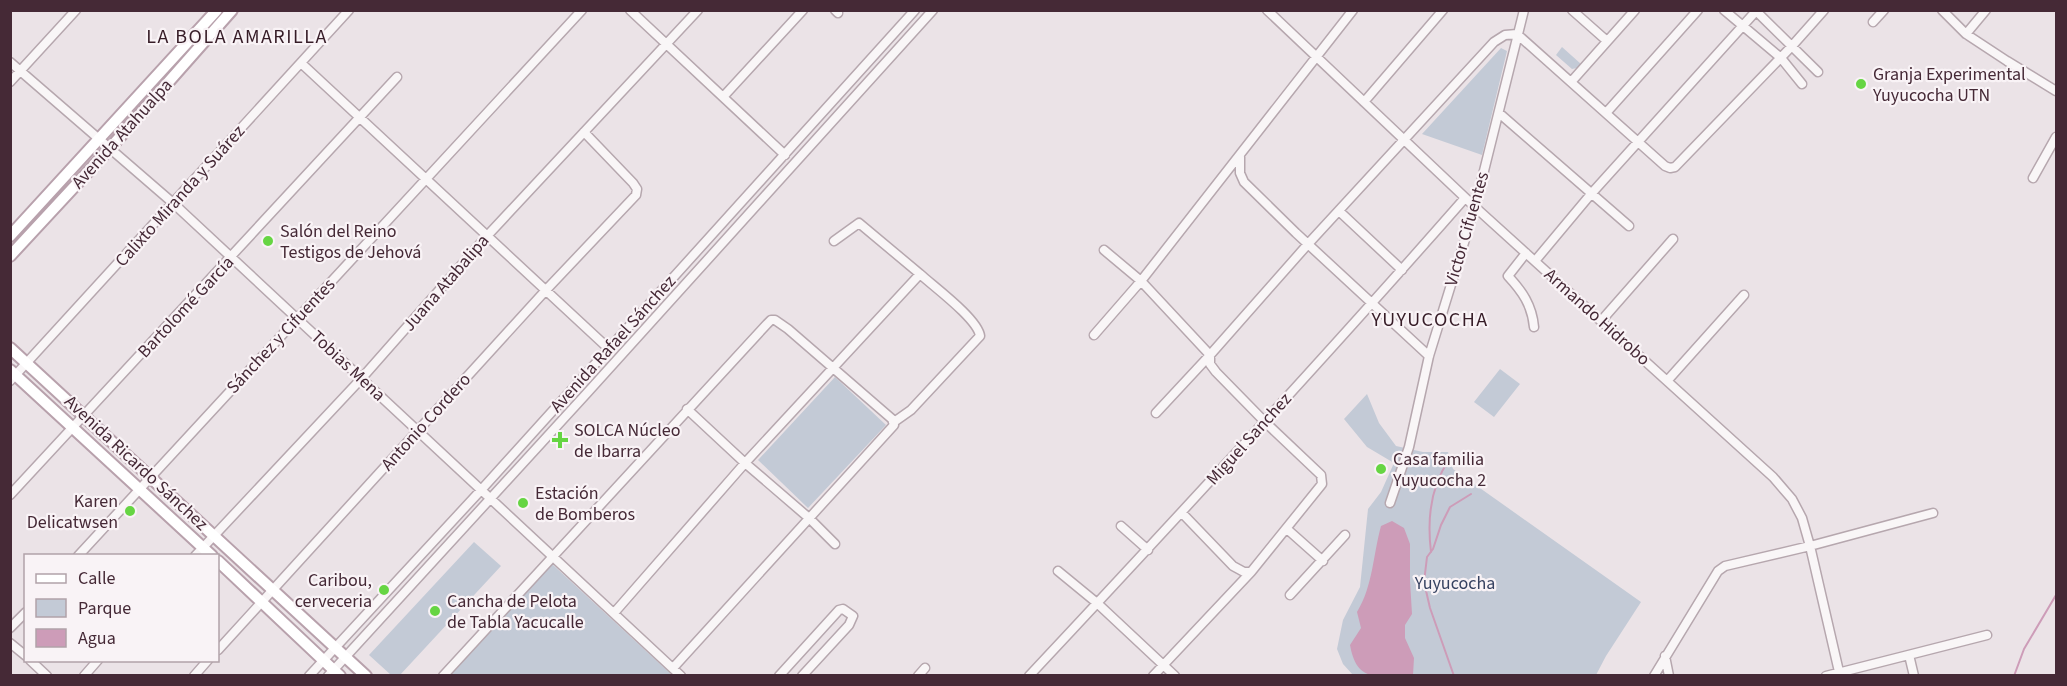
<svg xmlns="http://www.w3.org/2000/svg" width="2067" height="686" viewBox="0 0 2067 686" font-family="'Source Sans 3',sans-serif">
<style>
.green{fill:#c3cad6}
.water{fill:#cd9cb8}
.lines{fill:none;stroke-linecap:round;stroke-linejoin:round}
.stream{stroke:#cd9cb8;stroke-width:2}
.minor-casing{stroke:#b6a7ae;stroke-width:11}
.major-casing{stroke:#b8a1ac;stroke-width:14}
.minor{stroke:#f9f6f7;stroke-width:8}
.major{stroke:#fff;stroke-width:10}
.poi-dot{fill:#66d543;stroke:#f9f3f6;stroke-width:2}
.labels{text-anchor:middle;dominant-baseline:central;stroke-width:4.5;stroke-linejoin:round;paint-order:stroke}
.poi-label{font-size:18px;fill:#452936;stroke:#f9f3f6;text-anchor:start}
.street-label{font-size:18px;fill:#452936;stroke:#f9f3f6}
.park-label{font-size:18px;fill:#364261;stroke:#f9f3f6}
.neighbourhood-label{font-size:20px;letter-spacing:1.5px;fill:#361c27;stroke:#f9f3f6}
</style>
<rect width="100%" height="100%" fill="#ebe3e7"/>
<!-- green -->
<path class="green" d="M1562,47L1581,64L1577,68L1572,69L1556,55Z
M1501,48L1507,51L1482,155L1422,134Z
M1500,369L1520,384L1494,417L1474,402Z
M835,377L886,425L808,508L758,460Z
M1367,394L1379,423L1396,446L1423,452H1448L1453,469L1641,602L1606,656L1596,675H1353L1343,664L1337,649L1343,620L1360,587L1368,509L1381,492L1394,463L1367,447L1344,419Z
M474,542L501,566L400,675H391L369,655Z
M552,564L672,675H449Z"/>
<!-- water -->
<path class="water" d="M1392,521L1404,528L1410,544V581L1412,614L1405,625V638L1414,658L1413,675C1380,676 1357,685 1350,645L1361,628L1357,612C1373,586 1373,555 1381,526Z"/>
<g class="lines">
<!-- stream -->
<path class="stream" d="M1431,552C1427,519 1430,487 1449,460
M1454,676L1430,608L1424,582L1427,557L1433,549L1441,525L1450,507L1471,494
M2014,676L2024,649L2056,595"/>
<!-- minor casing -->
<g class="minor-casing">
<path id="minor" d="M630,10L785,155
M835,10L838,13
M1267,10L1475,207L1773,477L1792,499L1802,518L1810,546L1840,676
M1572,10L1607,41
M1724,10L1781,58L1802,84
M1755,10L1818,72
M1942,10L1966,34L2007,61L2056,91
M1873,22L1884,10
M1966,34L1986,10
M10,62L173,203L681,676
M301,63L609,349
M10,82L76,10
M1571,82L1635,10
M723,97L803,10
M1364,102L1443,10
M1499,113L1629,226
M1606,113L1698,10
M1240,157V173L1244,182L1296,233L1429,356
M2033,178L2056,137
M1339,211L1402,270
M834,241L859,223L920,274
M1104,250L1141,281L1210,355L1156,413
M1526,253L1508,276C1522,291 1532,305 1534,327
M1535,261L1591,194L1757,10
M1601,321L1673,239
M1094,335L1141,281L1353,10
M10,381L349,10
M1667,381L1744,295
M687,409L745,463L809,518L835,544
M10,495L397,77
M1390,503L1409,447L1429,356L1475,207L1524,10
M1182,513L1233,566L1244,572H1251L1322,484L1321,475L1264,421L1216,372L1210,364V355L1308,244L1494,42L1505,35L1517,34L1665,166L1670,168L1675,167L1792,46L1824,10
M1121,526L1148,550
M1287,529L1323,561
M78,556L582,10
M195,556L361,379L487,236L698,10
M1058,571L1097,603L1175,676
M1290,595L1345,535
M614,613L745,463L920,274C933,286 978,319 980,336L911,410L894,422
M10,628L26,612
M10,643L26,656
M218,650L546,290L636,195L637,189L633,183L584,132
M1909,655L1914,676
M1665,656L1669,676
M30,660L47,676
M84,676L98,660
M194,676L208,660
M309,676L482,489L915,10
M328,676L587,393L933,10
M443,676L767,324L771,320H775L788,329L892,419L894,425L673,668
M779,676L839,610L843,609L853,616L849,625L802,676
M918,676L925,668
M1029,676C1177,518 1323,360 1465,198
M1153,676L1251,572
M1654,676L1718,571L1725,566L1810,546L1933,513
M1826,676L1987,635"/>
</g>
<!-- major casing -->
<g class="major-casing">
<path id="major" d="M10,236L217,10
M10,256L111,147L232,10
M10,348L366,676
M10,370L212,556
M218,561L340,676"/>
</g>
<!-- minor -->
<use href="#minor" class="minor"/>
<!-- major -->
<use href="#major" class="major"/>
</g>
<!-- markers -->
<g class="poi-dot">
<circle cx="1861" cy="84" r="6"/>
<circle cx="268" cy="241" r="6"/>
<path d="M557 431h6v6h6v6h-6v6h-6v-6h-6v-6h6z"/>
<circle cx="1381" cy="469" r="6"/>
<circle cx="523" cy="503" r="6"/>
<circle cx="130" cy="511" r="6"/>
<circle cx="384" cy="590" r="6"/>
<circle cx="435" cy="611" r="6"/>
</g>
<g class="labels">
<!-- poi labels -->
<g class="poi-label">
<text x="1873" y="74">Granja Experimental<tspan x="1873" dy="21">Yuyucocha UTN</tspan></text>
<text x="280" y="231">Salón del Reino<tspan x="280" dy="21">Testigos de Jehová</tspan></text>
<text x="574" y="430">SOLCA Núcleo<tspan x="574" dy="21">de Ibarra</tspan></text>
<text x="1393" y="459">Casa familia<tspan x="1393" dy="21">Yuyucocha 2</tspan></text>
<text x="535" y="493">Estación<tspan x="535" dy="21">de Bomberos</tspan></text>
<text x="118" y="501" text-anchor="end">Karen<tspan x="118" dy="21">Delicatwsen</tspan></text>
<text x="372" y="580" text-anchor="end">Caribou,<tspan x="372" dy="21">cerveceria</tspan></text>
<text x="447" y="601">Cancha de Pelota<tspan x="447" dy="21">de Tabla Yacucalle</tspan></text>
</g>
<!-- street labels -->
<g class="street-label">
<text transform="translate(122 134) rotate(-48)">Avenida Atahualpa</text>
<text transform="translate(180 196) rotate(-48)">Calixto Miranda y Suárez</text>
<text transform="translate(1467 229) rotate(-74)">Victor Cifuentes</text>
<text transform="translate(446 283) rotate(-49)">Juana Atabalipa</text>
<text transform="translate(186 307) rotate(-47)">Bartolomé García</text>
<text transform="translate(1597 317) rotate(42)">Armando Hidrobo</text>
<text transform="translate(281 336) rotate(-47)">Sánchez y Cifuentes</text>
<text transform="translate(613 344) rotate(-48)">Avenida Rafael Sánchez</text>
<text transform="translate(348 366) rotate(43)">Tobias Mena</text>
<text transform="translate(426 422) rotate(-48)">Antonio Cordero</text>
<text transform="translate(1249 439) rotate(-48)">Miguel Sanchez</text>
<text transform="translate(136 463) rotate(43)">Avenida Ricardo Sánchez</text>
</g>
<!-- park labels -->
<g class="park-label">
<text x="1455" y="583">Yuyucocha</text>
</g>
<!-- neighbourhood labels -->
<g class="neighbourhood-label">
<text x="237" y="37">LA BOLA AMARILLA</text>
<text x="1430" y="320">YUYUCOCHA</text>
</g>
</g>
<!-- border -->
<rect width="2067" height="686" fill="none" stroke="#452936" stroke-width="24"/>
<!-- legend -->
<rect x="24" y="554" width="195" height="108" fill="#f9f3f6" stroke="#b1a2a9" stroke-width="1.5"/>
<rect x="36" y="574" width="30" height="9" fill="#ffffff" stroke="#b1a2a9" stroke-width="1.5"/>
<text x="78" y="584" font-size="18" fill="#452936">Calle</text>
<rect x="36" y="599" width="30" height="18" fill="#c3cad6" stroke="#b1a2a9" stroke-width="1.5"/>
<text x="78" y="614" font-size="18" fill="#452936">Parque</text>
<rect x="36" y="629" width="30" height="18" fill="#cd9cb8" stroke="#b1a2a9" stroke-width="1.5"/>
<text x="78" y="644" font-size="18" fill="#452936">Agua</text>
</svg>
